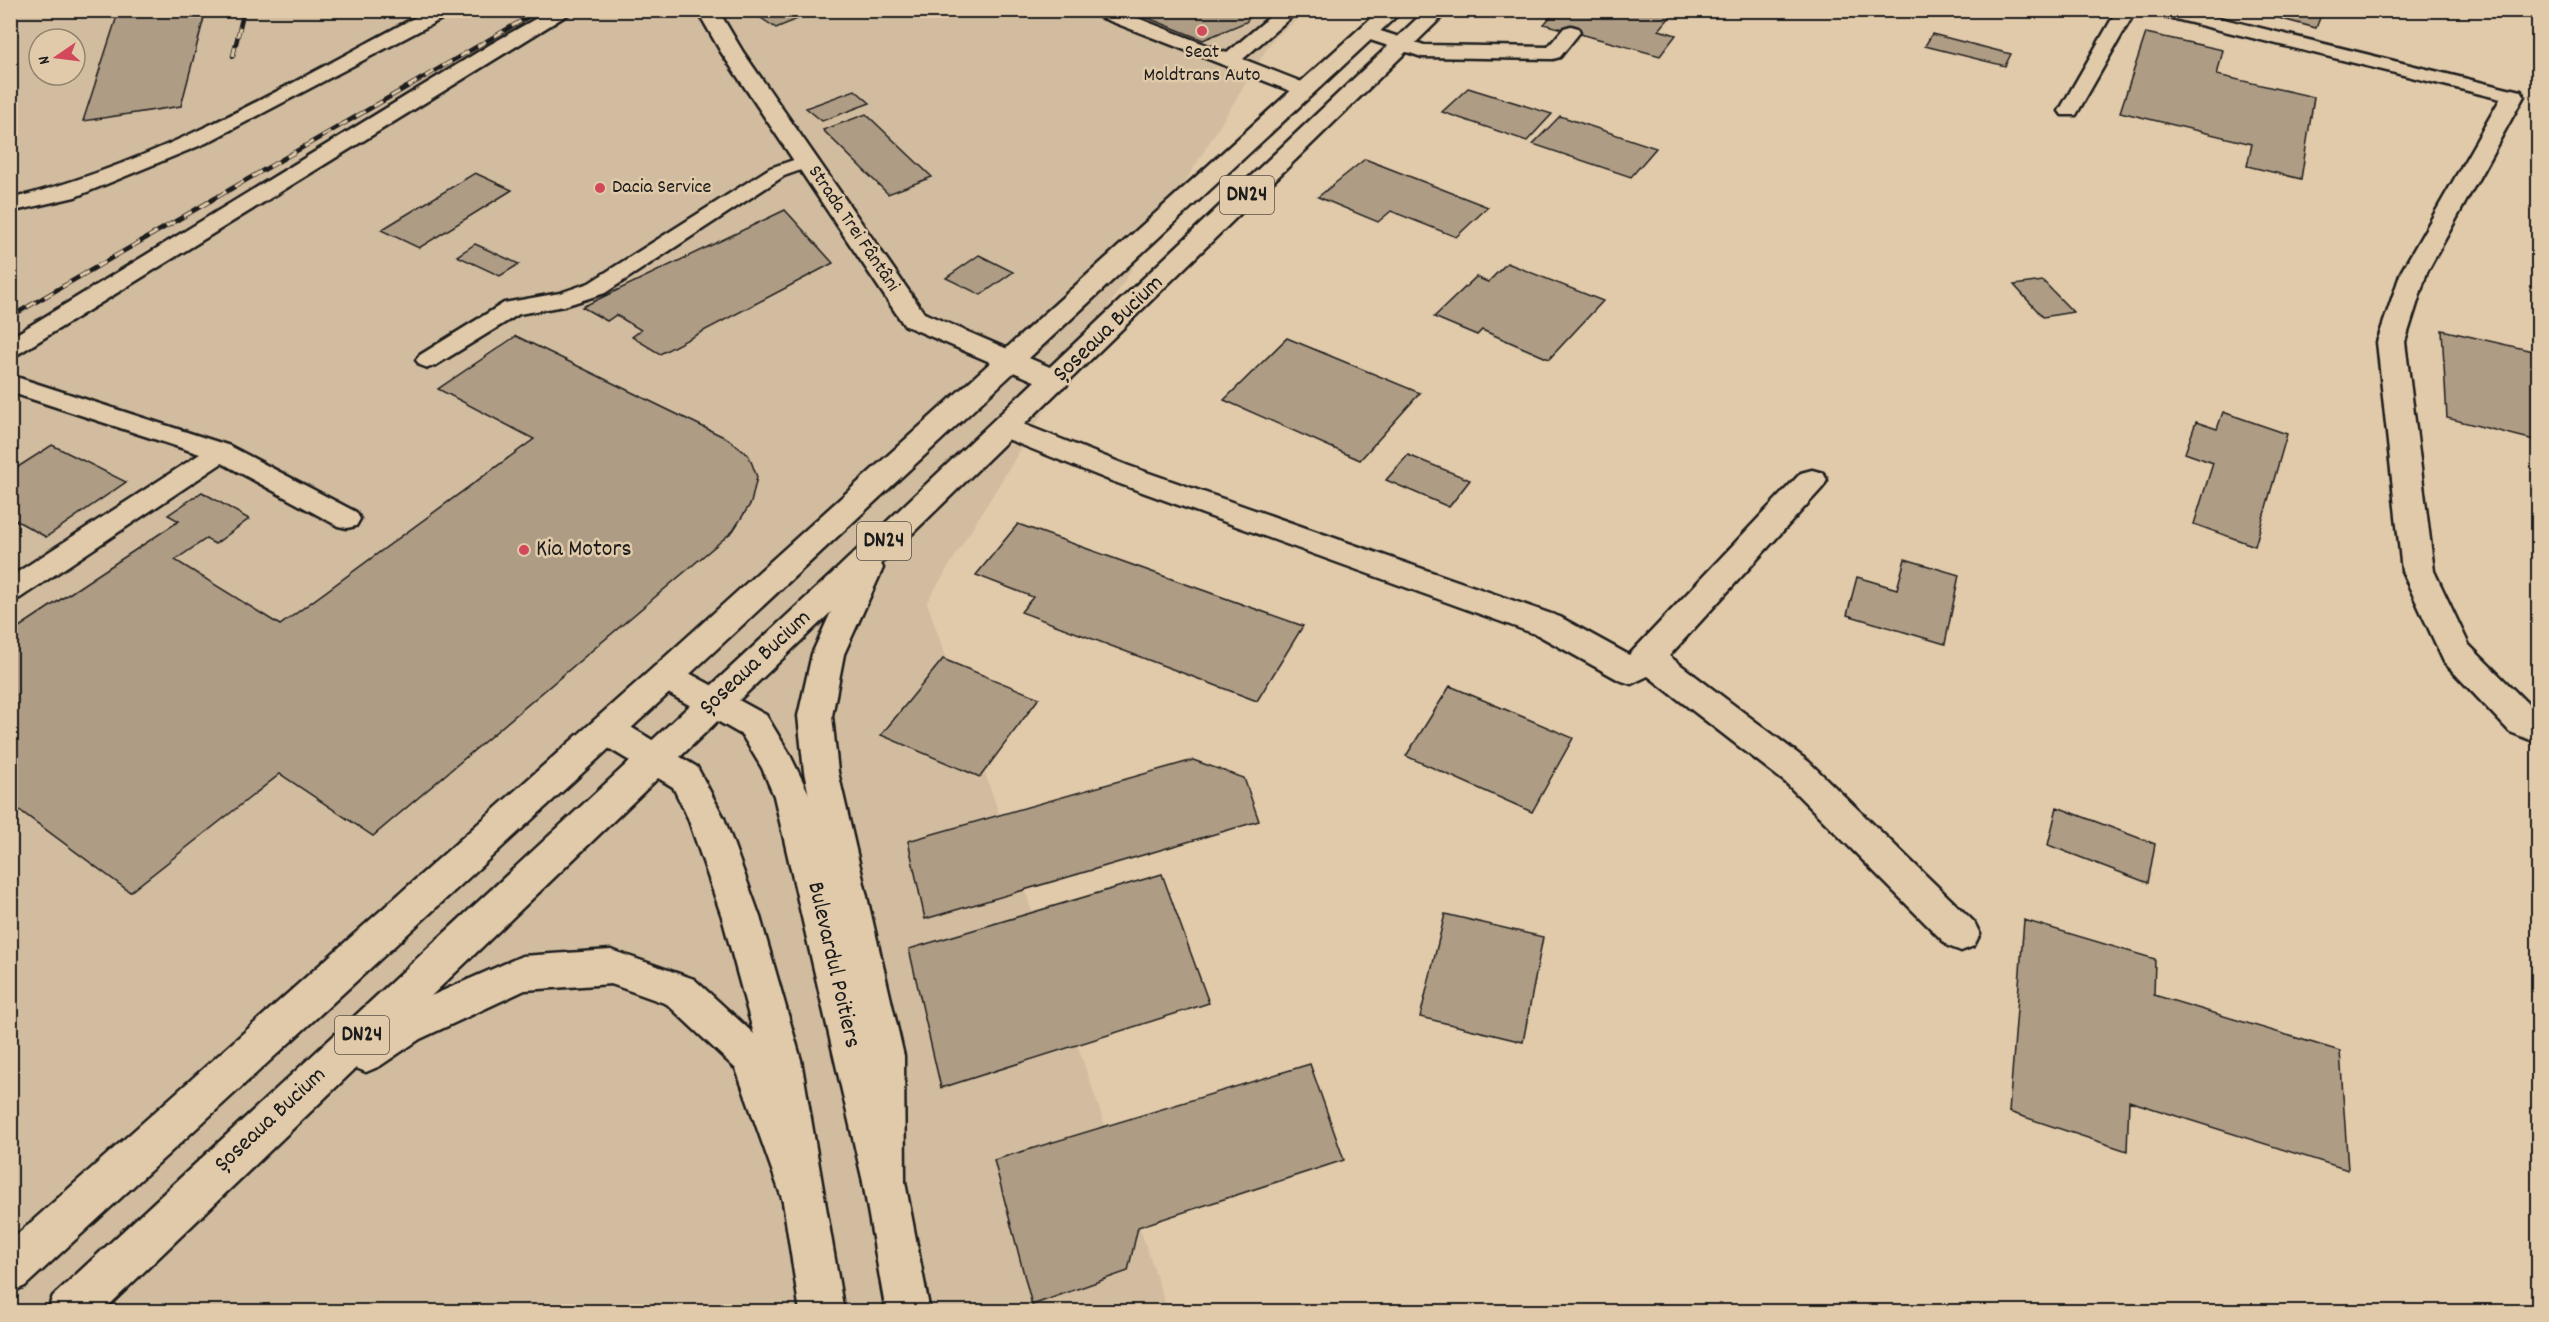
<svg xmlns="http://www.w3.org/2000/svg" width="2549" height="1322" viewBox="0 0 2549 1322" font-family="Dekko,sans-serif">
<style>
.built{fill:#d2bc9f;fill-rule:evenodd}
.building{fill:#ae9c85;stroke:#1c1c1c;stroke-width:1.5}
.lines{fill:none;stroke-linecap:round;stroke-linejoin:round}
.service-casing{stroke:#1c1c1c;stroke-width:5}
.minor-casing{stroke:#1c1c1c;stroke-width:5}
.secondary-casing{stroke:#1c1c1c;stroke-width:5}
.primary-casing{stroke:#1c1c1c;stroke-width:5}
.service{fill:#e1caaa;fill-rule:evenodd}
.minor{fill:#e1caaa;fill-rule:evenodd}
.secondary{fill:#e1caaa;fill-rule:evenodd}
.primary{fill:#e1caaa;fill-rule:evenodd}
.rail-casing{stroke:#1c1c1c;stroke-width:4.5}
.rail{stroke:#e1caaa;stroke-width:3;stroke-dasharray:10;stroke-linecap:butt}
.poi-dot{fill:#d1495b;stroke:#e1caaa;stroke-width:2}
.labels{text-anchor:middle;dominant-baseline:central;stroke-width:5;stroke-linejoin:round;paint-order:stroke}
.far-poi-label{font-size:20px;fill:#1c1c1c;stroke:#e1caaa}
.far-street-label{font-size:20px;fill:#1c1c1c;stroke:#e1caaa}
.shield{fill:#e1caaa;stroke:#575047;stroke-width:1.5}
.shield-label{font-size:22px;font-weight:bold;fill:#1c1c1c}
.street-label{font-size:24px;fill:#1c1c1c;stroke:#e1caaa}
.poi-label{font-size:24px;fill:#1c1c1c;stroke:#e1caaa;text-anchor:start}
</style>
<rect width="100%" height="100%" fill="#e1caaa"/>
<filter id="ink" filterUnits="userSpaceOnUse"><feTurbulence type="fractalNoise" baseFrequency=".0167" numOctaves="2"/><feDisplacementMap in="SourceGraphic" scale="12" xChannelSelector="R" yChannelSelector="G"/><feConvolveMatrix kernelMatrix="1 2 1 2 8 2 1 2 1" color-interpolation-filters="sRGB"/></filter>
<g filter="url(#ink)">
<!-- built -->
<path class="built" d="M10,11H1308L1273,39L927,602L1168,1311H11ZM39,39H75V75H39Z"/>
<!-- building -->
<path class="building" d="M119,10H206L181,106L83,121Z
M765,10H819L776,28L755,14Z
M1128,10H1256L1246,22L1203,40Z
M1557,10H1688L1686,14L1675,11L1659,30L1676,35L1660,56L1544,24Z
M2257,10H2323L2316,28L2256,12Z
M2146,33L2223,50L2217,75L2314,97L2301,179L2247,166L2252,144L2120,112Z
M1932,34L2011,54L2005,66L1925,46Z
M1468,88L1552,114L1527,141L1442,112Z
M855,90L870,103L822,121L806,108Z
M866,114L932,177L888,194L823,130Z
M1560,116L1656,148L1631,177L1533,144Z
M1365,159L1488,207L1456,237L1391,211L1378,222L1318,197Z
M475,173L512,190L419,248L381,230Z
M785,210L833,263L660,354L632,337L641,330L616,315L607,321L582,307Z
M475,244L519,264L500,276L457,256Z
M979,255L1013,272L981,295L946,278Z
M1507,263L1603,301L1549,359L1482,330L1477,335L1434,317L1476,277L1488,282Z
M2043,281L2073,312L2043,317L2014,285Z
M2442,330L2533,351L2538,400V441L2447,418Z
M516,336L728,439L749,456L757,477L751,503L733,531L373,836L280,774L130,892L10,803V633L179,521L168,515L202,492L249,519L215,544L206,539L175,560L280,625L534,439L438,389Z
M1287,338L1420,393L1360,460L1224,400Z
M2223,412L2287,434L2255,546L2194,524L2213,463L2185,453L2196,422L2217,429Z
M52,445L126,482L46,537L10,517V472Z
M1408,455L1470,480L1449,507L1386,480Z
M1018,524L1303,626L1257,701L1021,612L1033,597L976,575Z
M1905,559L1959,575L1945,644L1847,615L1857,577L1897,589Z
M943,659L1039,698L980,777L881,735Z
M1450,686L1573,738L1532,812L1406,756Z
M1193,760L1244,778L1259,821L925,919L908,841Z
M2057,807L2155,844L2148,883L2048,845Z
M1162,874L1209,1003L941,1088L909,949Z
M1445,914L1543,937L1523,1042L1420,1017Z
M2024,920L2155,959L2154,995L2340,1051L2348,1170L2129,1101L2127,1151L2009,1112Z
M1310,1064L1344,1160L1138,1227L1128,1271L1032,1305L994,1160Z"/>
<g class="lines">
<!-- service casing -->
<g class="service-casing">
<path id="service" d="M429,10H453L451,14L206,143L75,197L10,212V199C160,163 294,81 429,10Z
M551,10H575L18,354L10,356V338L491,44Z
M1090,10H1117L1227,53L1278,10H1299L1243,59L1312,86L1315,90L1312,94H1298L1092,14Z
M2117,10H2136L2076,115H2062L2059,111Z
M2153,10H2187L2520,92L2523,96L2520,100L2513,102L2155,14Z
M1571,26L1578,28L1580,32L1560,57L1553,59L1422,57L1361,37L1359,33L1361,29L1368,27L1424,45L1548,47L1564,28Z
M808,155L815,157L818,161L815,165L784,176L605,293L564,306L519,314L436,365L428,368L420,365L416,360L420,355L504,303L560,293L589,283L770,168Z
M10,375L230,446L356,512L360,519L356,526L347,528L338,526L222,463L20,598L10,601V577L200,454L10,392Z"/>
</g>
<!-- minor casing -->
<g class="minor-casing">
<path id="minor" d="M2513,89L2521,91L2524,96L2427,272L2405,342L2434,571L2469,645L2538,714V743L2510,732L2444,662L2402,571L2377,342L2401,272L2502,96L2505,91Z
M1005,417L1129,466L1560,617L1629,655L1801,473L1812,470L1823,473L1827,480L1823,487L1669,656L1809,762L1974,922L1980,934L1974,946L1961,951L1948,946L1785,782L1648,676L1631,684L1619,680L1538,635L1109,480L995,434L991,427L995,420Z"/>
</g>
<!-- secondary casing -->
<g class="secondary-casing">
<path id="secondary" d="M697,10H718L743,52L924,313L1066,374L1070,380L1066,386L1056,389L1046,386L904,325L721,52Z
M666,663L678,667L766,715L789,753L810,796L905,1182L930,1312H886L863,1182L774,796L762,768L742,735L654,685L649,676L654,667Z
M607,716L619,720L697,767L724,818L760,917L801,1060L844,1312H800L761,1060L722,917L688,818L673,787L595,740L590,730L595,720Z"/>
</g>
<!-- primary casing -->
<g class="primary-casing">
<path id="primary" d="M1380,10H1403L678,685L25,1286L10,1293V1241L654,667Z
M1426,10H1449L881,564L883,568L844,654L832,716L838,772L904,1056L905,1182L899,1197L884,1203L869,1197L863,1182L864,1056L804,772L798,716L812,654L831,612L431,996L522,956L611,950L694,979L766,1045L825,1203L819,1218L804,1224L789,1218L736,1069L667,1004L611,984L525,990L420,1039L380,1066L366,1072L356,1068L102,1312H47L53,1296L837,569Z"/>
</g>
<!-- service -->
<use href="#service" class="service"/>
<!-- minor -->
<use href="#minor" class="minor"/>
<!-- secondary -->
<use href="#secondary" class="secondary"/>
<!-- primary -->
<use href="#primary" class="primary"/>
<!-- rail casing -->
<g class="rail-casing">
<path id="rail" d="M233,56L244,10
M10,317L540,10"/>
</g>
<!-- rail -->
<use href="#rail" class="rail"/>
</g>
</g>
<!-- markers -->
<g class="poi-dot">
<circle cx="1202" cy="31" r="6"/>
<circle cx="600" cy="188" r="6"/>
<circle cx="524" cy="550" r="6"/>
</g>
<g class="labels">
<!-- far-poi labels -->
<g class="far-poi-label">
<text x="1202" y="53">Seat<tspan x="1202" dy="23">Moldtrans Auto</tspan></text>
<text x="612" y="188" text-anchor="start">Dacia Service</text>
</g>
<!-- far-street labels -->
<g class="far-street-label">
<text transform="translate(853 229) rotate(56)">Strada Trei Fântâni</text>
</g>
<!-- shield labels -->
<g class="shield">
<rect x="1220" y="176" width="54" height="38" rx="4.5"/>
<rect x="857" y="522" width="54" height="38" rx="4.5"/>
<rect x="335" y="1016" width="54" height="38" rx="4.5"/>
</g>
<g class="shield-label">
<text x="1247" y="195">DN24</text>
<text x="884" y="541">DN24</text>
<text x="362" y="1035">DN24</text>
</g>
<!-- street labels -->
<g class="street-label">
<text transform="translate(1109 329) rotate(-44)">Șoseaua Bucium</text>
<text transform="translate(756 663) rotate(-43)">Șoseaua Bucium</text>
<text transform="translate(833 965) rotate(77)">Bulevardul Poitiers</text>
<text transform="translate(271 1120) rotate(-43)">Șoseaua Bucium</text>
</g>
<!-- poi labels -->
<g class="poi-label">
<text x="536" y="550">Kia Motors</text>
</g>
</g>
<!-- margin -->
<rect width="2549" height="1322" fill="none" stroke="#e1caaa" stroke-width="36"/>
<rect x="18" y="18" width="2513" height="1286" fill="none" stroke="#1c1c1c" stroke-width="2" filter="url(#ink)"/>
<!-- north arrow -->
<g transform="translate(57 57) rotate(256)"><circle r="28" fill="#e1caaa" stroke="#928471" stroke-width="1.5"/>
<path d="M0-4.5L10 22L0 15L-10 22Z" fill="#d1495b"/>
<text y="-9" font-size="16" font-weight="bold" text-anchor="middle" fill="#1c1c1c">N</text>
</g>
</svg>
